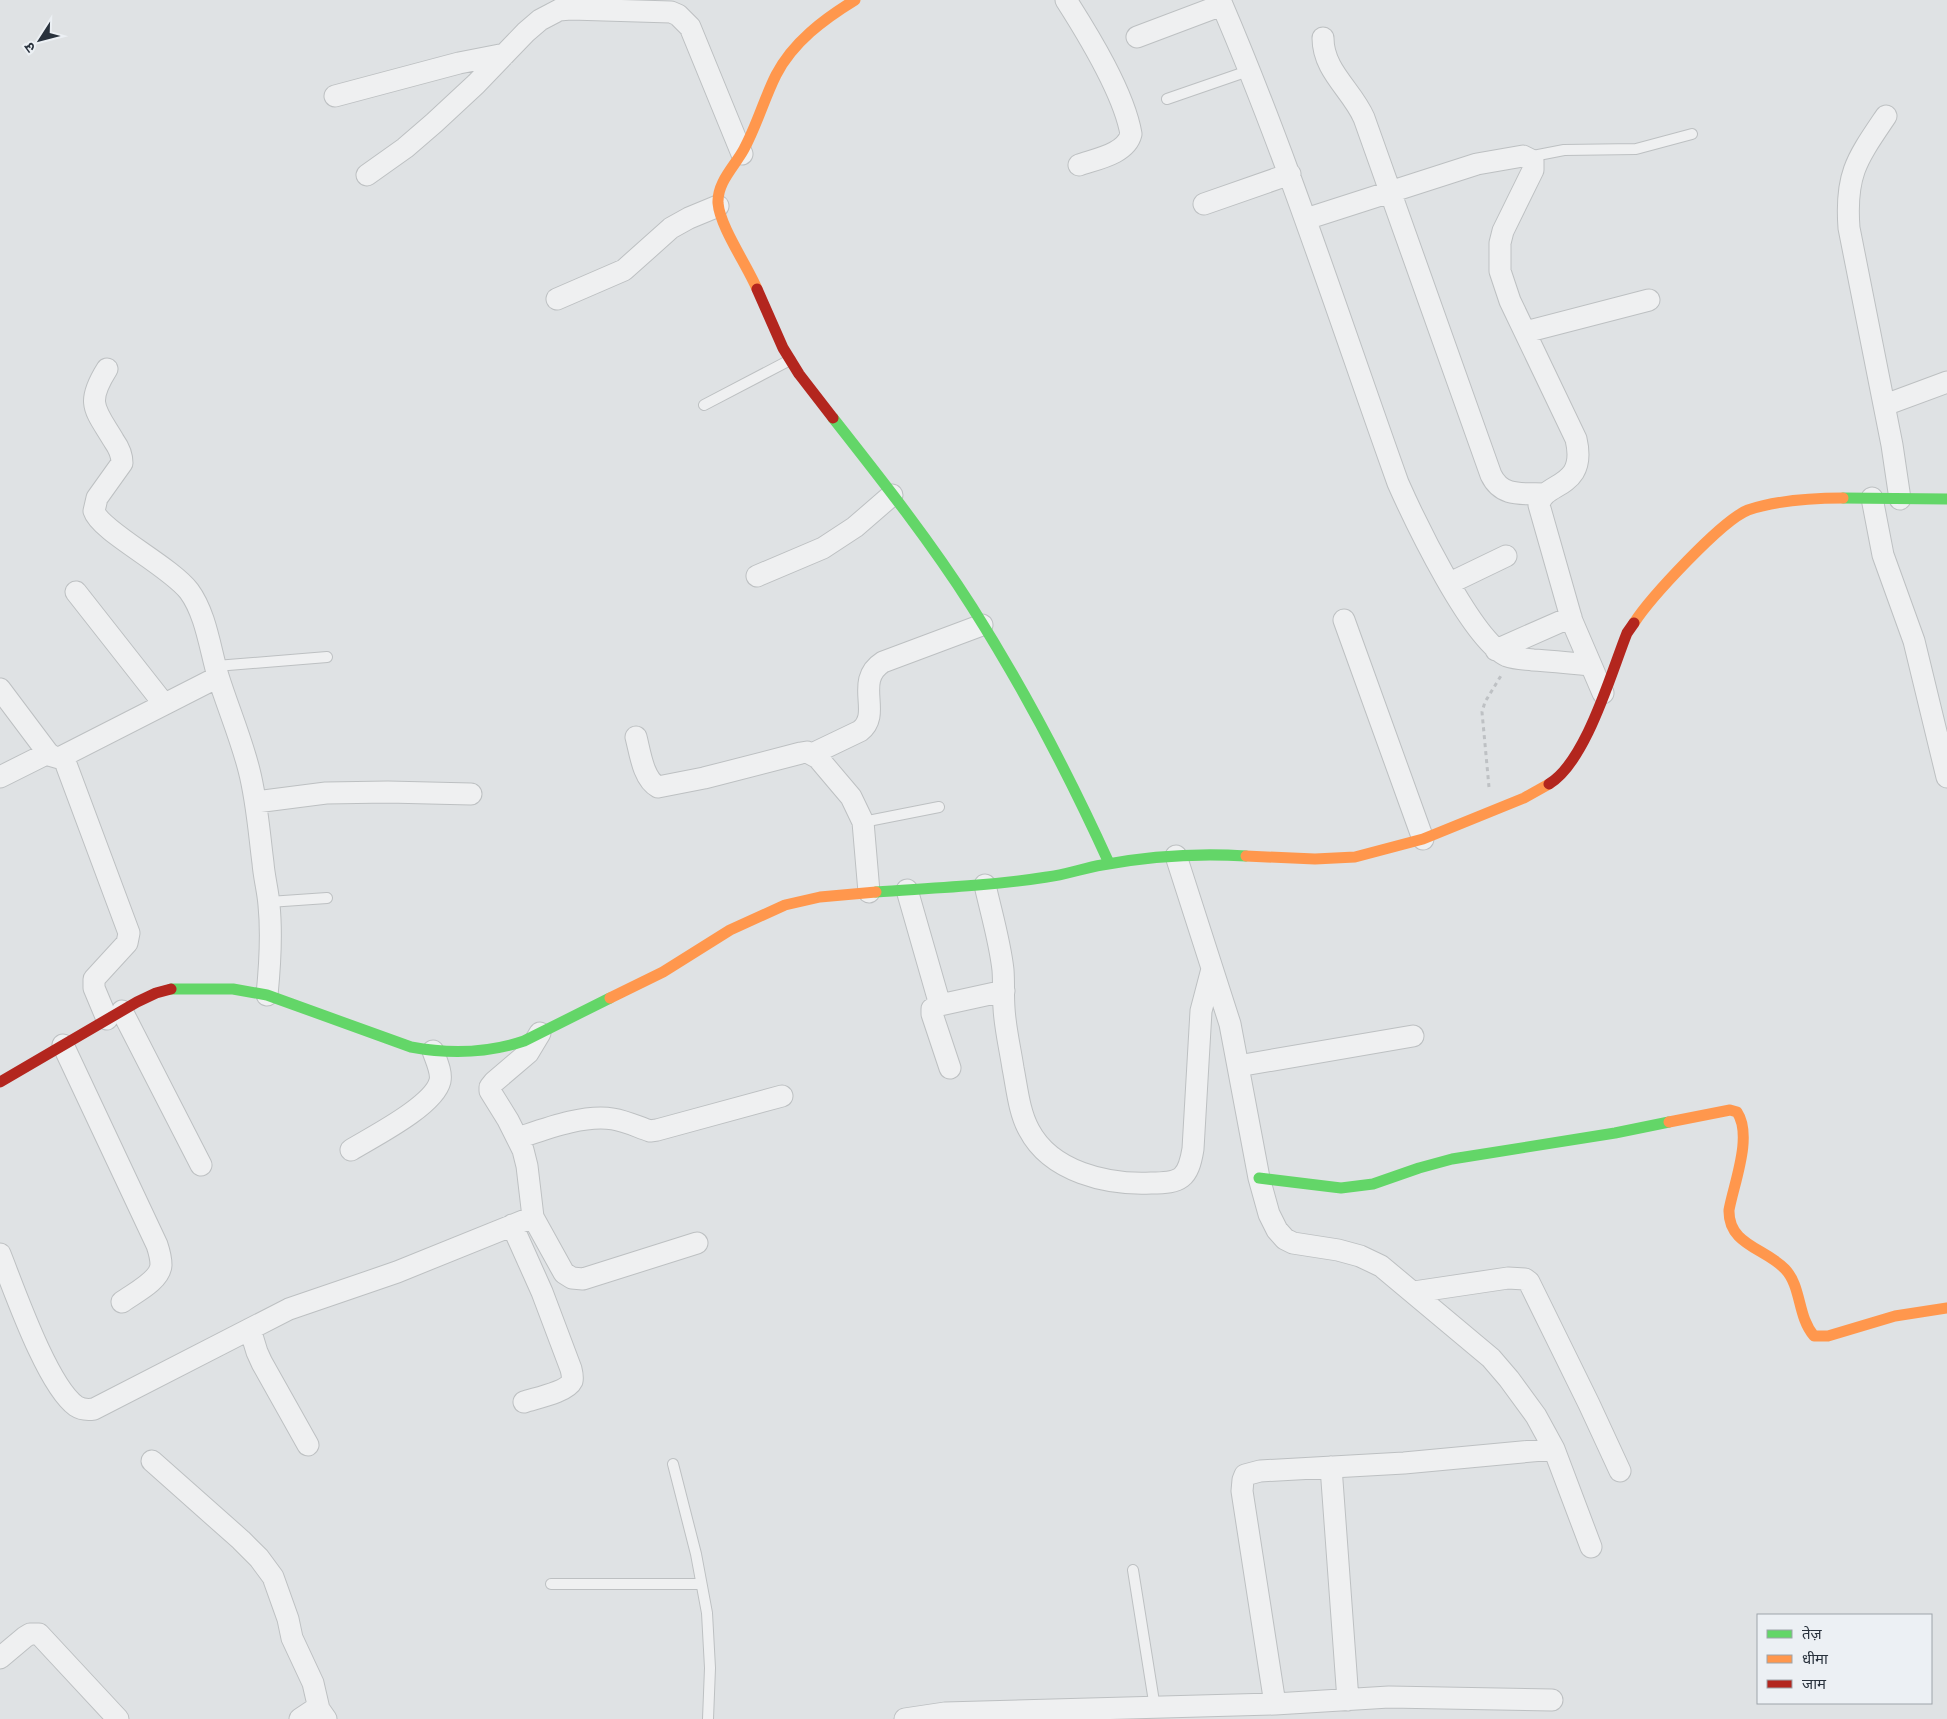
<svg xmlns="http://www.w3.org/2000/svg" width="1947" height="1719" viewBox="0 0 1947 1719" font-family="'Noto Sans','Noto Sans Devanagari',sans-serif">
<style>
.lines{fill:none;stroke-linecap:round;stroke-linejoin:round}
.lane-casing{stroke:#bdc0c2;stroke-width:12}
.street-casing{stroke:#bdc0c2;stroke-width:23}
.path{stroke:#bec1c4;stroke-width:3;stroke-dasharray:4 4;stroke-linecap:butt}
.lane{stroke:#eff0f1;stroke-width:10}
.street{stroke:#eff0f1;stroke-width:21}
.fast{stroke:#63d668;stroke-width:11}
.slow{stroke:#ff974d;stroke-width:11}
.jam{stroke:#b3261e;stroke-width:11}
</style>
<rect width="100%" height="100%" fill="#dfe2e4"/>
<g class="lines">
<!-- lane casing -->
<g class="lane-casing">
<path id="lane" d="M1167,99L1251,70
M1528,157L1564,150L1636,149L1692,134
M704,405L790,360
M216,666L327,657
M863,822L939,807
M269,902L327,898
M673,1464L696,1554L707,1613L710,1668L708,1719
M1133,1570L1155,1708
M551,1584H701"/>
</g>
<!-- street casing -->
<g class="street-casing">
<path id="street" d="M1066,0C1089,36 1124,93 1131,134C1126,154 1096,159 1079,165
M1220,0C1288,158 1340,321 1398,483C1414,519 1472,641 1507,656C1515,659 1525,659 1533,660C1552,661 1571,663 1590,665
M1137,37L1222,5
M1323,38C1323,71 1352,90 1364,118L1491,475C1502,498 1523,493 1545,494
M335,96L459,63L505,54
M1886,116C1857,159 1845,174 1849,228L1892,445L1900,499
M367,175L405,148L434,123L476,84L526,32L540,20L559,10L571,9L671,12L678,15L690,27L742,154
M1204,204L1290,174
M1306,219L1477,164L1523,156L1533,161V170L1503,231L1500,243V271L1510,301L1576,439C1588,490 1543,481 1539,505L1572,621L1603,693
M557,299L624,270L671,228L689,218L718,206
M1525,332L1649,300
M107,369C85,404 95,409 114,441C119,448 122,454 122,463L97,498L94,511C100,531 170,566 189,591C206,614 210,649 218,676C228,708 241,738 249,770C257,801 259,832 263,863C264,877 268,891 269,905C272,935 270,965 267,995
M1885,405L1947,382
M1872,498L1883,555L1914,641L1947,777
M757,576L823,548L855,527L892,495
M1450,583L1506,556
M76,592L164,704
M1344,620L1423,839
M1496,650L1571,617
M0,689L48,753L52,756L59,758L218,677
M636,737C640,752 643,779 658,787L704,778L801,753L807,752L818,758L851,797L863,822L869,892
M812,754L860,731C883,714 853,681 883,662L982,625
M63,756L129,933L127,943L94,979V988L107,1019
M0,777L48,753
M256,802L326,793L388,792L471,794
M1176,856L1230,1024L1259,1178L1269,1214L1277,1230L1285,1239L1293,1243L1338,1250L1360,1256L1381,1266L1491,1358L1509,1379L1536,1416L1554,1449L1591,1547
M985,885C991,912 1000,942 1003,970C1004,983 1003,995 1004,1008C1005,1028 1010,1048 1013,1068C1017,1088 1019,1112 1029,1130C1051,1172 1107,1185 1151,1183C1181,1183 1188,1179 1193,1149L1201,1011L1212,969
M907,890L940,1005
M122,1011L201,1165
M540,1033L528,1053L494,1082L490,1087V1091L508,1120L523,1150L527,1166L533,1217L564,1273L572,1278L583,1279L697,1243
M63,1045L157,1245C159,1251 161,1258 161,1265C160,1281 134,1293 122,1302
M1238,1066L1413,1036
M950,1068L932,1014V1009L940,1005L1004,991
M518,1138C545,1129 584,1114 613,1119C626,1121 638,1127 650,1131L657,1130L782,1096
M351,1150C372,1137 434,1106 440,1081C442,1072 436,1060 433,1051
M512,1225L542,1292L571,1369C572,1373 573,1377 572,1381C567,1392 536,1398 524,1402
M0,1254C14,1289 47,1385 76,1406C82,1410 87,1410 94,1409L289,1309L397,1272L533,1217
M1414,1292L1508,1278L1525,1279L1529,1282L1589,1404L1620,1471
M250,1329L257,1352L262,1363L308,1445
M152,1461L241,1540L259,1558L273,1577L288,1619L292,1638L313,1683L319,1709
M1331,1467L1348,1700
M0,1658L25,1637L30,1634H39L118,1719
M1275,1704L1242,1491L1243,1480L1245,1475L1260,1471L1404,1463L1554,1449
M300,1719L315,1709H319L326,1719
M905,1719L945,1713L1275,1704L1389,1697L1552,1700"/>
</g>
<!-- path -->
<path class="path" d="M1489,787L1482,712L1485,702L1502,674"/>
<!-- lane -->
<use href="#lane" class="lane"/>
<!-- street -->
<use href="#street" class="street"/>
<!-- fast -->
<path class="fast" d="M833,418C881,479 930,541 972,607C1024,689 1069,775 1109,863
M1843,498L1947,499
M876,892C933,888 990,886 1047,877C1065,875 1084,868 1102,865C1150,856 1198,853 1246,856
M171,989H233L267,995L411,1047C448,1054 488,1053 524,1041L610,998
M1259,1178L1341,1188L1373,1184L1419,1168L1452,1159L1615,1133L1669,1122"/>
<!-- slow -->
<path class="slow" d="M757,289C747,265 720,227 718,203C717,182 735,166 744,149C757,125 764,99 776,75C793,42 824,19 855,0
M1634,623C1650,598 1722,520 1748,510C1778,500 1811,498 1843,498
M1246,856L1315,859L1355,857L1423,839L1524,798L1549,784
M610,998L663,972L730,930L785,905L820,897L876,892
M1669,1122L1730,1110L1737,1112C1753,1136 1734,1183 1729,1210C1728,1245 1765,1248 1785,1269C1802,1287 1797,1316 1814,1336H1828L1895,1316L1947,1308"/>
<!-- jam -->
<path class="jam" d="M757,289L783,348L799,374L833,418
M1549,784C1586,762 1611,673 1627,633L1634,623
M0,1082L137,1002L156,993L171,989"/>
</g>
<!-- legend -->
<rect x="1757" y="1614" width="175" height="90" fill="#ecf0f4" stroke="#9ea4aa"/>
<rect x="1767" y="1630" width="25" height="8" fill="#63d668" stroke="#9ea4aa"/>
<text x="1802" y="1639" font-size="15" fill="#28313c">तेज़</text>
<rect x="1767" y="1655" width="25" height="8" fill="#ff974d" stroke="#9ea4aa"/>
<text x="1802" y="1664" font-size="15" fill="#28313c">धीमा</text>
<rect x="1767" y="1680" width="25" height="8" fill="#b3261e" stroke="#9ea4aa"/>
<text x="1802" y="1689" font-size="15" fill="#28313c">जाम</text>
<!-- north arrow -->
<g transform="translate(40 40) rotate(234)" stroke="#ecf0f4" stroke-width="4" paint-order="stroke">
<path d="M0-4L9 19L0 12L-9 19Z" fill="#28313c"/>
<text y="-8" font-size="14" font-weight="bold" text-anchor="middle" fill="#28313c">उ</text>
</g>
</svg>
